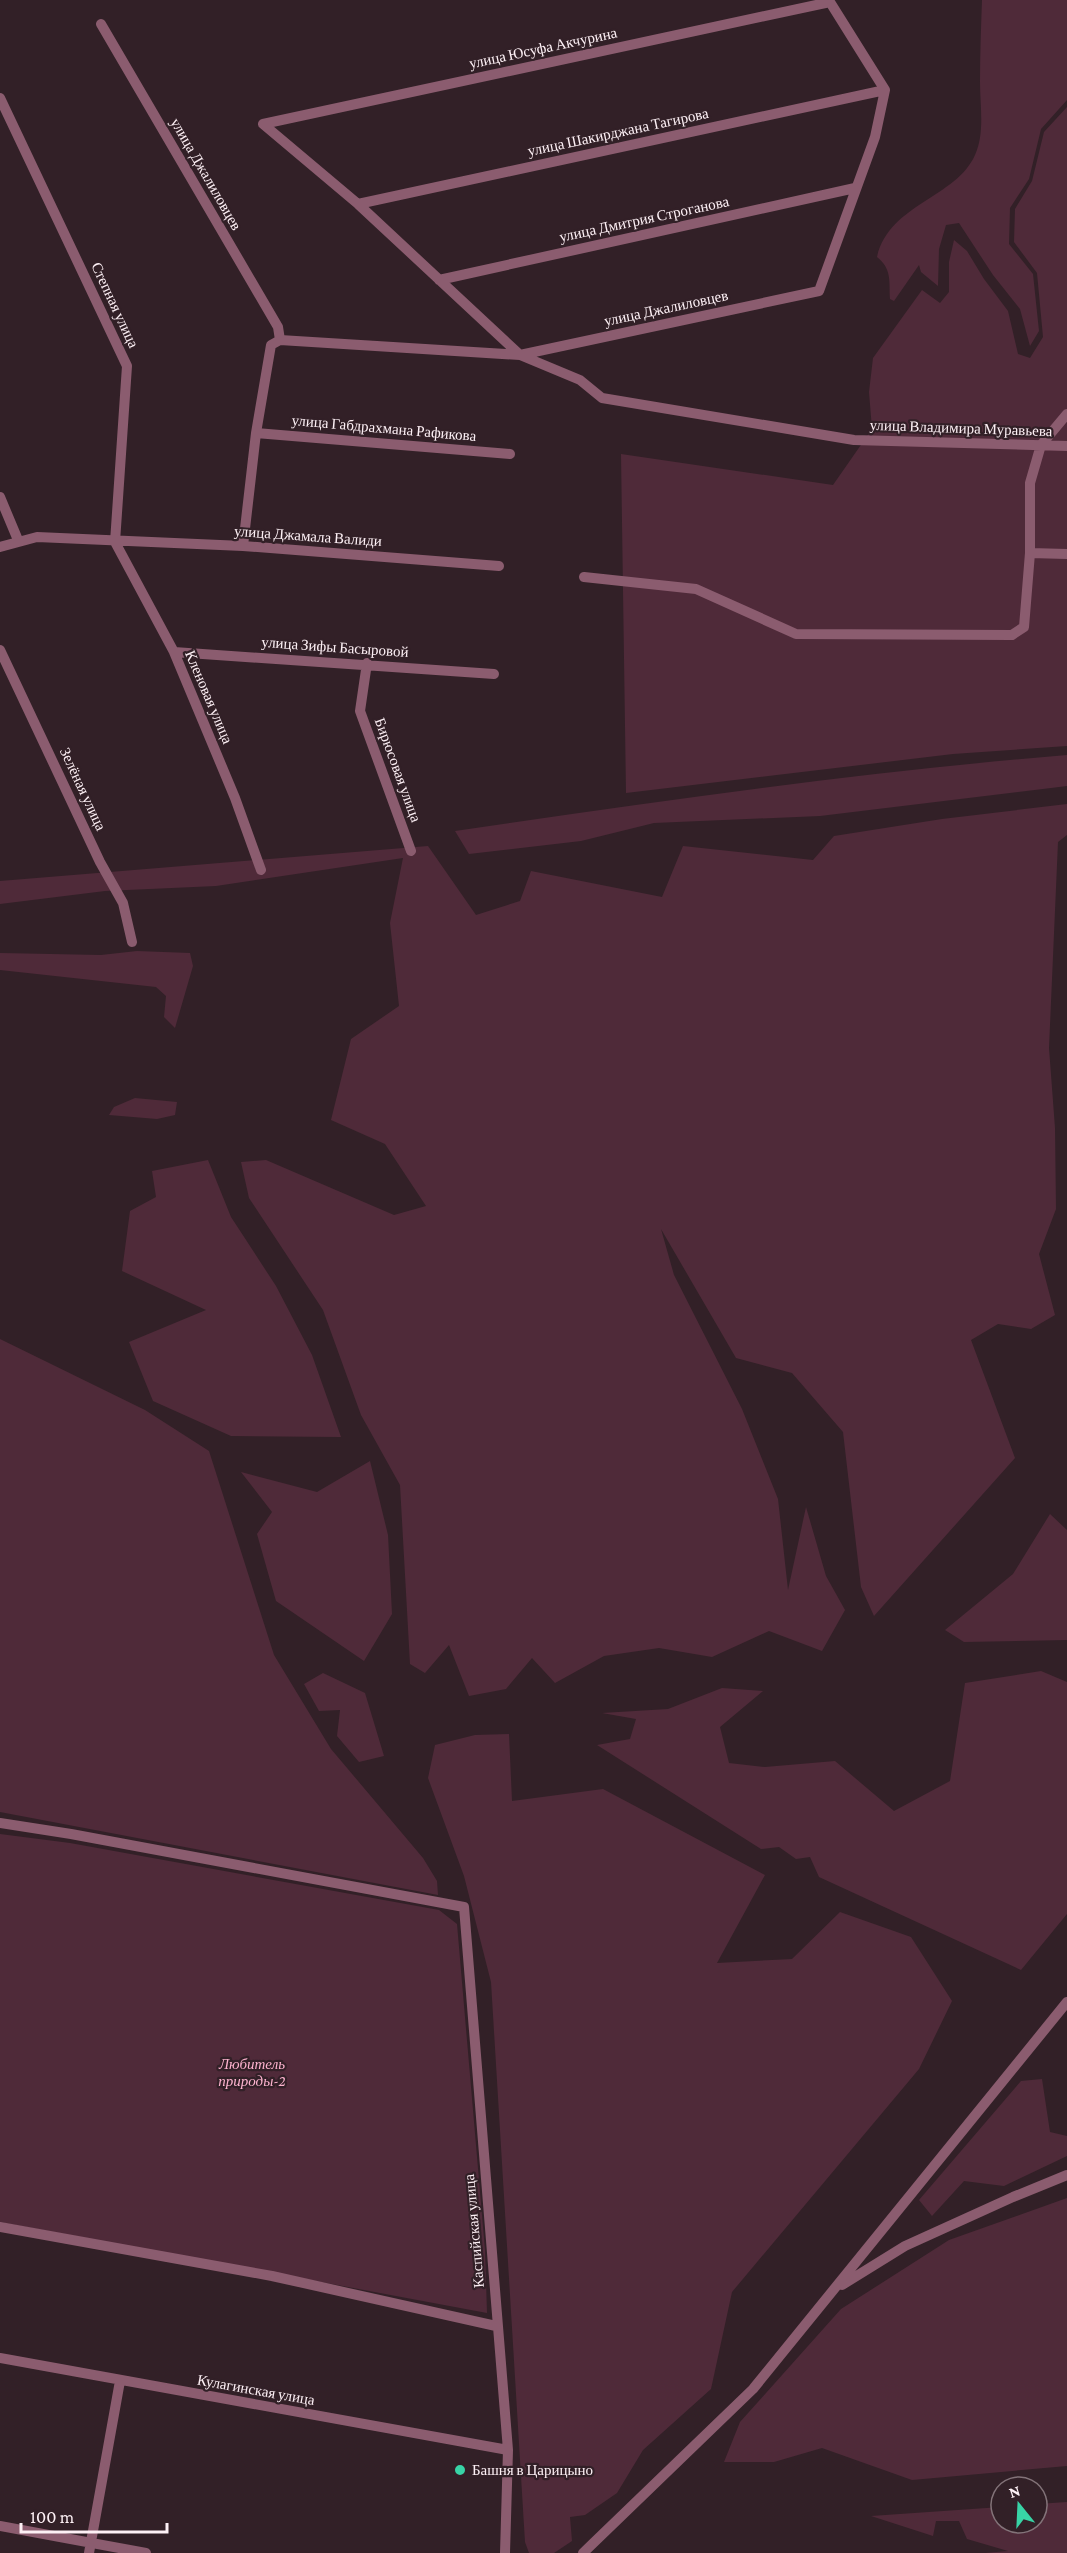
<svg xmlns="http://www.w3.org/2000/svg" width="1067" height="2553" viewBox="0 0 1067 2553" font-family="'Crimson Pro',serif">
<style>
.green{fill:#4f2a39}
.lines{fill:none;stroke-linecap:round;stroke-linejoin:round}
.minor{stroke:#8b5c6f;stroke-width:10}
.poi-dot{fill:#38d4a6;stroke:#322027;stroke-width:2}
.labels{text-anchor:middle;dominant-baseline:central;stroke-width:4.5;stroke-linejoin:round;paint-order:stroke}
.street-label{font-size:15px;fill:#fdf0f5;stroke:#322027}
.park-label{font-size:15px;font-style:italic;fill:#fcb2ce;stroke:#322027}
.poi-label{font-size:15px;fill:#fdf0f5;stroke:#322027;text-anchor:start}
</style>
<rect width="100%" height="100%" fill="#322027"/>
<!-- green -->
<path class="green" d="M982,0H1067V100L1041,129L1029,179L1010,208L1009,244L1033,274L1039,331L1030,346L1020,309L993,275L959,223L946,225L939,249L938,286L921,272L919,265L894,301L890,299C889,281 892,269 877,257C889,204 956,198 975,155C985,133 980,106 980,82C980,55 981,27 982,0Z
M1067,107V746L953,754L626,793L621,454L833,485L872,429L869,392L873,358L922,290L940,303L949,292V262L954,240L967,251L984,279L1008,311L1018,354L1030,358L1043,337L1037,273L1014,242L1015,209L1032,181L1044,132Z
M1067,755V786L1051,788L820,816L654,823L581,841L469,854L455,831C658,801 862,772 1067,755Z
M1067,804V835L1058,842L1049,1048L1055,1128L1056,1209L1039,1254L1055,1315L1031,1329L998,1324L971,1340L1015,1458L874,1616L861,1587L843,1432L792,1373L736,1358L661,1229L674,1275L742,1409L778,1499L788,1590L806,1507L826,1576L845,1610L822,1651L769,1631L712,1657L659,1648L604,1656L555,1683L532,1658L506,1689L469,1696L449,1645L425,1673L410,1664L400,1485L361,1415L323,1310L249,1198L241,1162L266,1160L394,1215L426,1206L385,1144L331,1120L351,1039L399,1006L390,923L403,858L216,886L105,891L0,904V881L428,846L476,915L520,901L531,871L662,897L683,846L813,860L834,836L942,819Z
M137,951L190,953L193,966L175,1028L164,1017L166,996L156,987L0,970V953L101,955Z
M135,1098L177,1102L175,1115L157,1119L109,1115L114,1107Z
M208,1160L231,1217L276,1286L312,1355L341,1437L231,1436L153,1401L129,1342L206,1310L122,1271L130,1211L156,1197L152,1171Z
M0,1339L145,1410L209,1451L274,1655L331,1749L423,1858L437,1881L438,1895L0,1812Z
M370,1461L388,1535L392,1614L364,1661L276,1601L257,1534L272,1512L241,1472L317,1492Z
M1050,1514L1067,1530V1640L964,1642L945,1630L1013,1574Z
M1041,1671L1067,1682V1914L1021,1970L819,1877L810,1857L796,1859L779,1847L761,1849L597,1745L630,1739L636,1719L602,1713L668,1709L722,1688L763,1691L720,1727L729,1763L765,1767L835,1761L894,1811L950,1781L965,1683Z
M323,1673L365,1693L384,1756L359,1762L337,1736L340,1710L319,1711L304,1684Z
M509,1734L512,1801L603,1789L765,1875L717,1963L792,1959L840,1912L911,1937L952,2001L919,2069L732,2292L711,2389L643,2450L617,2493L585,2515L570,2517L572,2541L554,2553H529L525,2542L491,1982L464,1876L428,1778L435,1745L475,1735Z
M0,1834L70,1843L439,1910L457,1924L485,2250L487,2313L0,2222Z
M1042,2079L1050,2132L1067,2136V2156L1004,2186L964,2181L932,2216L919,2200L1021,2081Z
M1067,2198V2466L912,2480L822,2448L774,2462H724L740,2422L841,2309L949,2240Z
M1067,2502V2553H985L1008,2551L967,2539L959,2521H936L933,2536L871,2516L1001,2507V2523H1037V2504Z"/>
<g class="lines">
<!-- minor -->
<path class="minor" d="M101,24L278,327L280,340
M0,98L127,366L115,542
M263,124L830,2L885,90L875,137L819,291L520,355
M358,204L885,90
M439,280L855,188
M520,355L580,380L602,398L854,440L1067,446
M256,433L510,454
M0,497L18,540
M115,542L174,652L235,798L261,870
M243,546L256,433L271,345L280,340L520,355L358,204L263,124
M0,547L37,537L243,546L499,566
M1030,553L1067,554
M584,577L696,589L796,634L1012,635L1024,627L1030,553V483L1041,445L1067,414
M0,650L100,862L123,903L132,942
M174,652L494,674
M367,663L360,711L411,851
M0,1823L71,1834L464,1907L508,2450L505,2553
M0,2227L272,2276L496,2326
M842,2285L905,2246L1013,2197L1067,2175
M0,2358L508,2450
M0,2526L146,2553
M89,2553L120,2381
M583,2553L753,2389L1067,2002"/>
</g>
<!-- markers -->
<circle class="poi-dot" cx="460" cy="2470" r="6"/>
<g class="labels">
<!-- street labels -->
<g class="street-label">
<text transform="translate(543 48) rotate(-12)">улица Юсуфа Акчурина</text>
<text transform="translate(618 132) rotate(-12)">улица Шакирджана Тагирова</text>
<text transform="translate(206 174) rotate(60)">улица Джалиловцев</text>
<text transform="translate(644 219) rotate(-12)">улица Дмитрия Строганова</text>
<text transform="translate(115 305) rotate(65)">Степная улица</text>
<text transform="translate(666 308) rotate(-12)">улица Джалиловцев</text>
<text transform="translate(384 428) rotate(5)">улица Габдрахмана Рафикова</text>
<text transform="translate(961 428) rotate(2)">улица Владимира Муравьева</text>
<text transform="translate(308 536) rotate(4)">улица Джамала Валиди</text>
<text transform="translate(335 647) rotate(4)">улица Зифы Басыровой</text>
<text transform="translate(209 697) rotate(67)">Кленовая улица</text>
<text transform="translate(398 770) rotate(70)">Бирюсовая улица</text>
<text transform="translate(83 789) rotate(65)">Зелёная улица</text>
<text transform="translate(474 2231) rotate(-95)">Каспийская улица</text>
<text transform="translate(256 2390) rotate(10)">Кулагинская улица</text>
</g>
<!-- park labels -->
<g class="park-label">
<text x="252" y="2064">Любитель<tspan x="252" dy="17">природы-2</tspan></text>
</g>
<!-- poi labels -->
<g class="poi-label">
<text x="472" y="2470">Башня в Царицыно</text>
</g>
</g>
<!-- north arrow -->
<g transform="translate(1019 2505) rotate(342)"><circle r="28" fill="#322027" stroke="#837379" stroke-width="1.5"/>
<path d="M0-4.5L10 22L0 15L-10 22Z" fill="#38d4a6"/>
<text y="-9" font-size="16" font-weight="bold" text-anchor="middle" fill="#fdf0f5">N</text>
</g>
<!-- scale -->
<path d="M21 2523v9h146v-9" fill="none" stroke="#fdf0f5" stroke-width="3"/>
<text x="30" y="2523" font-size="18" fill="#fdf0f5" stroke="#322027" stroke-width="4.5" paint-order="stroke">100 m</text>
</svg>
